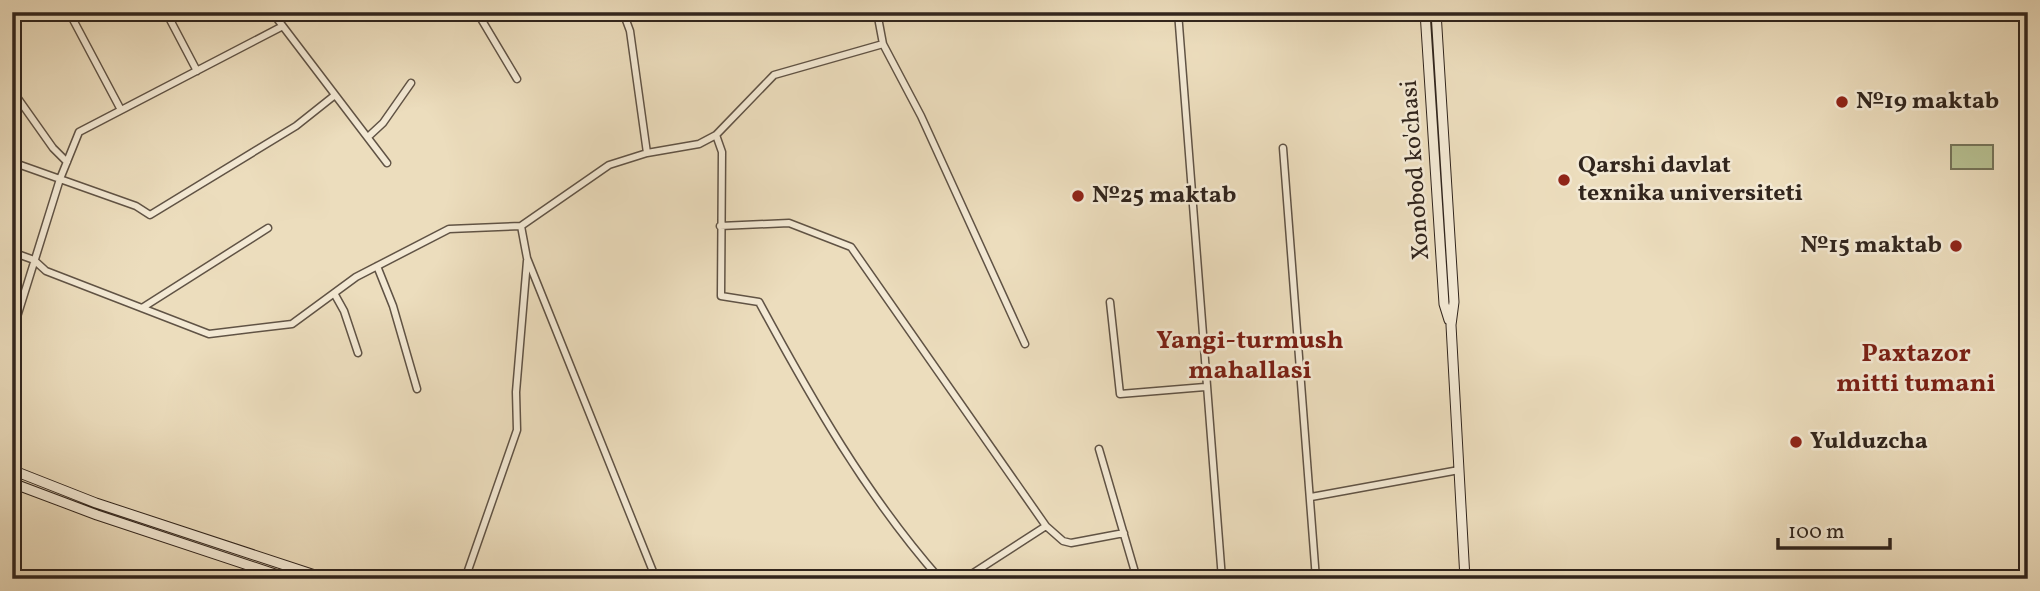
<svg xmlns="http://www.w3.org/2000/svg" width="2040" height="591" viewBox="0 0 2040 591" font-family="Vollkorn,serif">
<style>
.green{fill:#b7c192;stroke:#747358;stroke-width:2}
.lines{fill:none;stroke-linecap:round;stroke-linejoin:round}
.street-casing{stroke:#605345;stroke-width:9}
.secondary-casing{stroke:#31251d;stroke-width:11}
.street{stroke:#f3e9d4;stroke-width:6}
.secondary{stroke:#f3e9d4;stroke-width:9}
.poi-dot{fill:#8f2418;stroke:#f3e9d4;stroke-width:2.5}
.labels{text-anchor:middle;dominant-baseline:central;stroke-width:5;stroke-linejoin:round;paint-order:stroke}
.poi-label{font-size:24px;font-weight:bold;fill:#31251d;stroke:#f3e9d4;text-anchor:start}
.street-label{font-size:24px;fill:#31251d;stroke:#f3e9d4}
.neighbourhood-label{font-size:26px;font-weight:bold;fill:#7a1f14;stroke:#f3e9d4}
</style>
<rect width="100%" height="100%" fill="#ecddbd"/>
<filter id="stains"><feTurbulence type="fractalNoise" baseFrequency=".00286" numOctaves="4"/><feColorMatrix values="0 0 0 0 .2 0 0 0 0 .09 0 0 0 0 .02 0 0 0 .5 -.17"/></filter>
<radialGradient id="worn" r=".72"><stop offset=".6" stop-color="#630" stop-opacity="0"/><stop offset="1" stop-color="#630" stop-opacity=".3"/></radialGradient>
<!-- green -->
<path class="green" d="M1951,145H1993V169H1951Z"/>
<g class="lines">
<!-- street casing -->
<g class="street-casing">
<path id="street" d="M69,12L121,110
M166,12L197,71
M272,12L387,163
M477,12L517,79
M623,12L630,31L647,153
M877,12L883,44L921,116L1025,344
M1178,12L1222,579
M12,90L53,148L67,162
M716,135L722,152L721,296L759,302C812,400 866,495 940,579
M369,136L383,123L411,83
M1283,148L1316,579
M12,162L136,206L150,215L296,126L335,95
M720,226L789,223L851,247L1046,526L1063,541L1071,543L1124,533
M12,252L34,260L46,271L209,334L292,324L356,277L449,229L521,226
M377,266L393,306L417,389
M334,293L344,311L358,353
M1110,302L1120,394L1205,387
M142,308L268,228
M12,333L60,179L79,132L281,27
M1099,449L1137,579
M1311,497L1459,470
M465,579L517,430L516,392L527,261
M656,579L527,258L521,226L609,165L647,153L699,144L716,135L774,75L883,44
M964,579L1046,526"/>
</g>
<!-- secondary casing -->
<g class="secondary-casing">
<path id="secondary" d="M1425,12L1444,304L1449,320
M1436,12L1454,302L1451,325L1465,579
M12,470L96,503L327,579
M12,483L97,515L290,579"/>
</g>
<!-- street -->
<use href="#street" class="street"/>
<!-- secondary -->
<use href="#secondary" class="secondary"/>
</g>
<!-- markers -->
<g class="poi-dot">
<circle cx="1842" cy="102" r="7"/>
<circle cx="1564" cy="180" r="7"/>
<circle cx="1078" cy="196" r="7"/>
<circle cx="1956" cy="246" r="7"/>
<circle cx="1796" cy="442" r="7"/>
</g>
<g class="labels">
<!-- poi labels -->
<g class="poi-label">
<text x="1856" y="102">№19 maktab</text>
<text x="1578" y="166">Qarshi davlat<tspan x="1578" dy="28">texnika universiteti</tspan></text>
<text x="1092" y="196">№25 maktab</text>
<text x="1942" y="246" text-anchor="end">№15 maktab</text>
<text x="1810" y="442">Yulduzcha</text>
</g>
<!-- street labels -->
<g class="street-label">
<text transform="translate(1416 170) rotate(-94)">Xonobod ko'chasi</text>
</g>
<!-- neighbourhood labels -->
<g class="neighbourhood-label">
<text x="1250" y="341">Yangi-turmush<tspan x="1250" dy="30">mahallasi</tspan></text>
<text x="1916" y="354">Paxtazor<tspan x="1916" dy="30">mitti tumani</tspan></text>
</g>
</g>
<!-- margin -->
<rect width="2040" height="591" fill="none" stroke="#ecddbd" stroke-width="42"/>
<rect x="14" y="14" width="2012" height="563" fill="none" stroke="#31251d" stroke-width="3.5"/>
<rect x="21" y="21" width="1998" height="549" fill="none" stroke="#31251d" stroke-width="2"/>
<!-- scale -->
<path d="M1778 538v10h112v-10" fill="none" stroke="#31251d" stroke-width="3.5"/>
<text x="1788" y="538" font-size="21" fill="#31251d" stroke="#f3e9d4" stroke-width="5" paint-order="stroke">100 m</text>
<rect width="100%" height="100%" filter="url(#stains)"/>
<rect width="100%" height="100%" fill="url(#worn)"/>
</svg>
